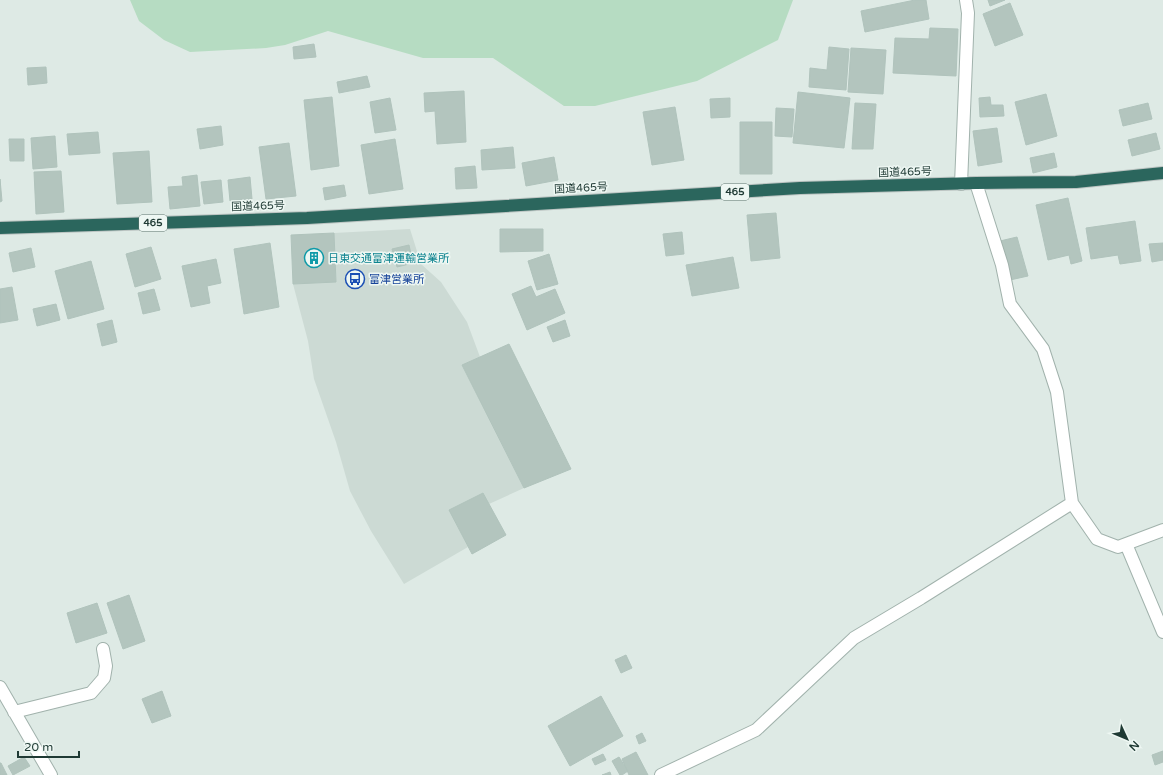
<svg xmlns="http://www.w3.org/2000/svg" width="1163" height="775" viewBox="0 0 1163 775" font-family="'Varela Round','Noto Sans JP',sans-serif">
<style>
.built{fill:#ccdad4}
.green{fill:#b6dcc2}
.building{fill:#b3c5be;stroke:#b0c3bc}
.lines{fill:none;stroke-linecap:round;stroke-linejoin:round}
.street-casing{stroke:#a1b2ac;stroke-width:14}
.highway-casing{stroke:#bcc4c2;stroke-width:14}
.street{stroke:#fff;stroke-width:12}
.highway{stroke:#2b665d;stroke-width:12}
.labels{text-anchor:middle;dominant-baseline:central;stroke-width:3;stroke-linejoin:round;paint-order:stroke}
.shield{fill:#eef7f3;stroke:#5d736d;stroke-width:1}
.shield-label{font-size:10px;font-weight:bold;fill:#1f3a34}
.street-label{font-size:11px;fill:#1f3a34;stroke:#eef7f3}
.culture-label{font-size:11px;fill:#0d838f;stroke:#eef7f3;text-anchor:start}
.transit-label{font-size:11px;fill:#164399;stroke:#eef7f3;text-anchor:start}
</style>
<rect width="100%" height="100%" fill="#deeae5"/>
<!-- built -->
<path class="built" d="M410,229L421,264L441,282L467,322L480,357L462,365L524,488L489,504L483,494L450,511L468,547L404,584L371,531L350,491L336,442L314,379L308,341L293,284L336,281L334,233Z"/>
<!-- green -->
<path class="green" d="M130,0H793L778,40L697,81L595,106H564L493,58H423L328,31L285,45L266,48L190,52L164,40L139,21Z"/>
<!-- building -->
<path class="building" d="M915,0H926L929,19L865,32L861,11Z
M988,0H1005L990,6Z
M1010,3L1023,35L995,46L983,14Z
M930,28L958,29L956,76L893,73L895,38L929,39Z
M314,44L316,57L294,59L293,47Z
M829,47L849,49L846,90L809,87L810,68L827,70Z
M851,48L886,50L883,94L848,92Z
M46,67L47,83L28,85L27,68Z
M367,76L370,87L339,93L337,82Z
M464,91L466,142L437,144L435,111L425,112L424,93Z
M798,92L850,98L844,148L793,143Z
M1046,94L1057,136L1026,145L1015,102Z
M332,97L339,166L311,170L304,100Z
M990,97L991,105H1003L1004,116L980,117L979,98Z
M390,98L396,130L375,133L370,102Z
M730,98V117L711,118L710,99Z
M855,103L876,104L873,149H852Z
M1148,103L1152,119L1123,126L1119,110Z
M675,107L684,160L652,165L643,112Z
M776,108L794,109L792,137L775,136Z
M740,122H772V174H740Z
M221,126L223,145L200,149L197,129Z
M997,128L1002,162L978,166L973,131Z
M98,132L100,153L69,155L67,134Z
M1156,133L1160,149L1132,156L1128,140Z
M55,136L57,167L33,169L31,138Z
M9,139H24V161H10Z
M395,139L403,189L369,194L361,145Z
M289,143L296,196L266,199L259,147Z
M513,147L515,168L482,170L481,150Z
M149,151L152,202L117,204L113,153Z
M1054,153L1057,167L1033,173L1030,158Z
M554,157L558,180L526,186L522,163Z
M475,166L477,188L456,189L455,168Z
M61,171L64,212L36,214L34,172Z
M197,175L200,206L170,209L168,187L183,186L182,177Z
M250,177L252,199L230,201L228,180Z
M0,179L2,201L0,202Z
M221,180L223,202L204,204L201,182Z
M344,185L346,196L325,200L323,188Z
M1068,198L1082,261L1071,264L1069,255L1048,260L1036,205Z
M776,213L780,258L751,261L747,215Z
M1135,221L1141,261L1120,264L1118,255L1091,259L1086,228Z
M500,229H543V251L500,252Z
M682,232L684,254L666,256L663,234Z
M334,233L336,282L293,284L291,235Z
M1017,237L1028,276L1010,280L1000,241Z
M270,243L279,307L244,314L234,249Z
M1163,243V260L1152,262L1149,244Z
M409,245L413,263L397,267L392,249Z
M151,247L161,279L135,287L126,254Z
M31,248L35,267L13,272L9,253Z
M549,254L558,284L537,290L528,261Z
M733,257L739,288L692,296L686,265Z
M216,259L221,283L207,286L210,303L191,307L182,266Z
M91,261L104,309L68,319L55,271Z
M531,286L536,297L555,289L565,313L527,330L512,294Z
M12,287L18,320L0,323V289Z
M154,289L160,310L143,314L138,293Z
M56,304L60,320L37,326L33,309Z
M112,320L117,342L102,346L97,324Z
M565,320L570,336L553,342L547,327Z
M509,344L571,469L524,488L462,365Z
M483,493L506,535L472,554L449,510Z
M129,595L145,641L123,649L107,603Z
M97,603L107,633L76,643L67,613Z
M626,655L632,668L621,673L615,660Z
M162,691L171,716L152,723L142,699Z
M601,696L623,736L570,766L548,726Z
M642,733L646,741L639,744L636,736Z
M1163,751V762L1155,765L1152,755Z
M636,752L648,775H629L622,759Z
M603,754L606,760L595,765L592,759Z
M24,757L30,766L13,775L8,766Z
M619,757L628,771L622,775H620L612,761Z
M0,763H1L7,775H0Z
M610,772L611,775H602Z"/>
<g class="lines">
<!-- street casing -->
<g class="street-casing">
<path id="street" d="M976,183L1002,265L1010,304L1043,349L1057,392L1072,503L1097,539L1118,547L1163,530
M961,184L968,13L966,0
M1126,544L1163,632
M0,687L51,775
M14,712L91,693L104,678L106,666L103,649
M661,775L756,730L854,638L921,598L1072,503"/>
</g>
<!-- highway casing -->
<g class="highway-casing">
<path id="highway" d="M0,228L307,218L800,188L976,183L1076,182L1163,173"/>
</g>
<!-- street -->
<use href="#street" class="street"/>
<!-- highway -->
<use href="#highway" class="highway"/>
</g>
<!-- icons -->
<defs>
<g id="building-ring" transform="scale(1)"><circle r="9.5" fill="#eef7f3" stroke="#0f9aa8" stroke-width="1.5"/><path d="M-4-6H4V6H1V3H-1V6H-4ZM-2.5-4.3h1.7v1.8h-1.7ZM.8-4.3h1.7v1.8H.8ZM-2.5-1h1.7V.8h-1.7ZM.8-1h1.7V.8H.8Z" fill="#0f9aa8"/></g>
<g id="bus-ring" transform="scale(1)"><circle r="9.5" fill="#eef7f3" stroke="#1a4fb4" stroke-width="1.5"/><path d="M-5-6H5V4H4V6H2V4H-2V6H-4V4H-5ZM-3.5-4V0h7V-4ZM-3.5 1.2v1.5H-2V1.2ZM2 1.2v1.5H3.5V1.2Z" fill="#1a4fb4"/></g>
</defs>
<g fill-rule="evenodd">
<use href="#building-ring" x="314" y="258"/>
<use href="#bus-ring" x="355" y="279"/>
</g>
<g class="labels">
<!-- shield labels -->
<g class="shield">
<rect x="721" y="184" width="28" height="16" rx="3"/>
<rect x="139" y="215" width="28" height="16" rx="3"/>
</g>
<g class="shield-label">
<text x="735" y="192">465</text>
<text x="153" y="223">465</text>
</g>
<!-- street labels -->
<g class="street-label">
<text transform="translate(905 172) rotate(-2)">国道465号</text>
<text transform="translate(581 188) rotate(-3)">国道465号</text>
<text transform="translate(258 206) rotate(-2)">国道465号</text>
</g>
<!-- culture labels -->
<g class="culture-label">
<text x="328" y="258">日東交通富津運輸営業所</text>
</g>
<!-- transit labels -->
<g class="transit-label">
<text x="369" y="279">富津営業所</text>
</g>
</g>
<!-- north arrow -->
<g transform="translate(1127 739) rotate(134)" stroke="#eef7f3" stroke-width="3" paint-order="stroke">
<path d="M0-3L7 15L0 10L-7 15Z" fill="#1f3a34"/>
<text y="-6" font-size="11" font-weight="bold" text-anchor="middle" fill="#1f3a34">N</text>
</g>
<!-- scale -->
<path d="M18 751v6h61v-6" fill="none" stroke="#1f3a34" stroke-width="2"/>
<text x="24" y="751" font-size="12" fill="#1f3a34" stroke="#eef7f3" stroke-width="3" paint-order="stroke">20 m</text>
</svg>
